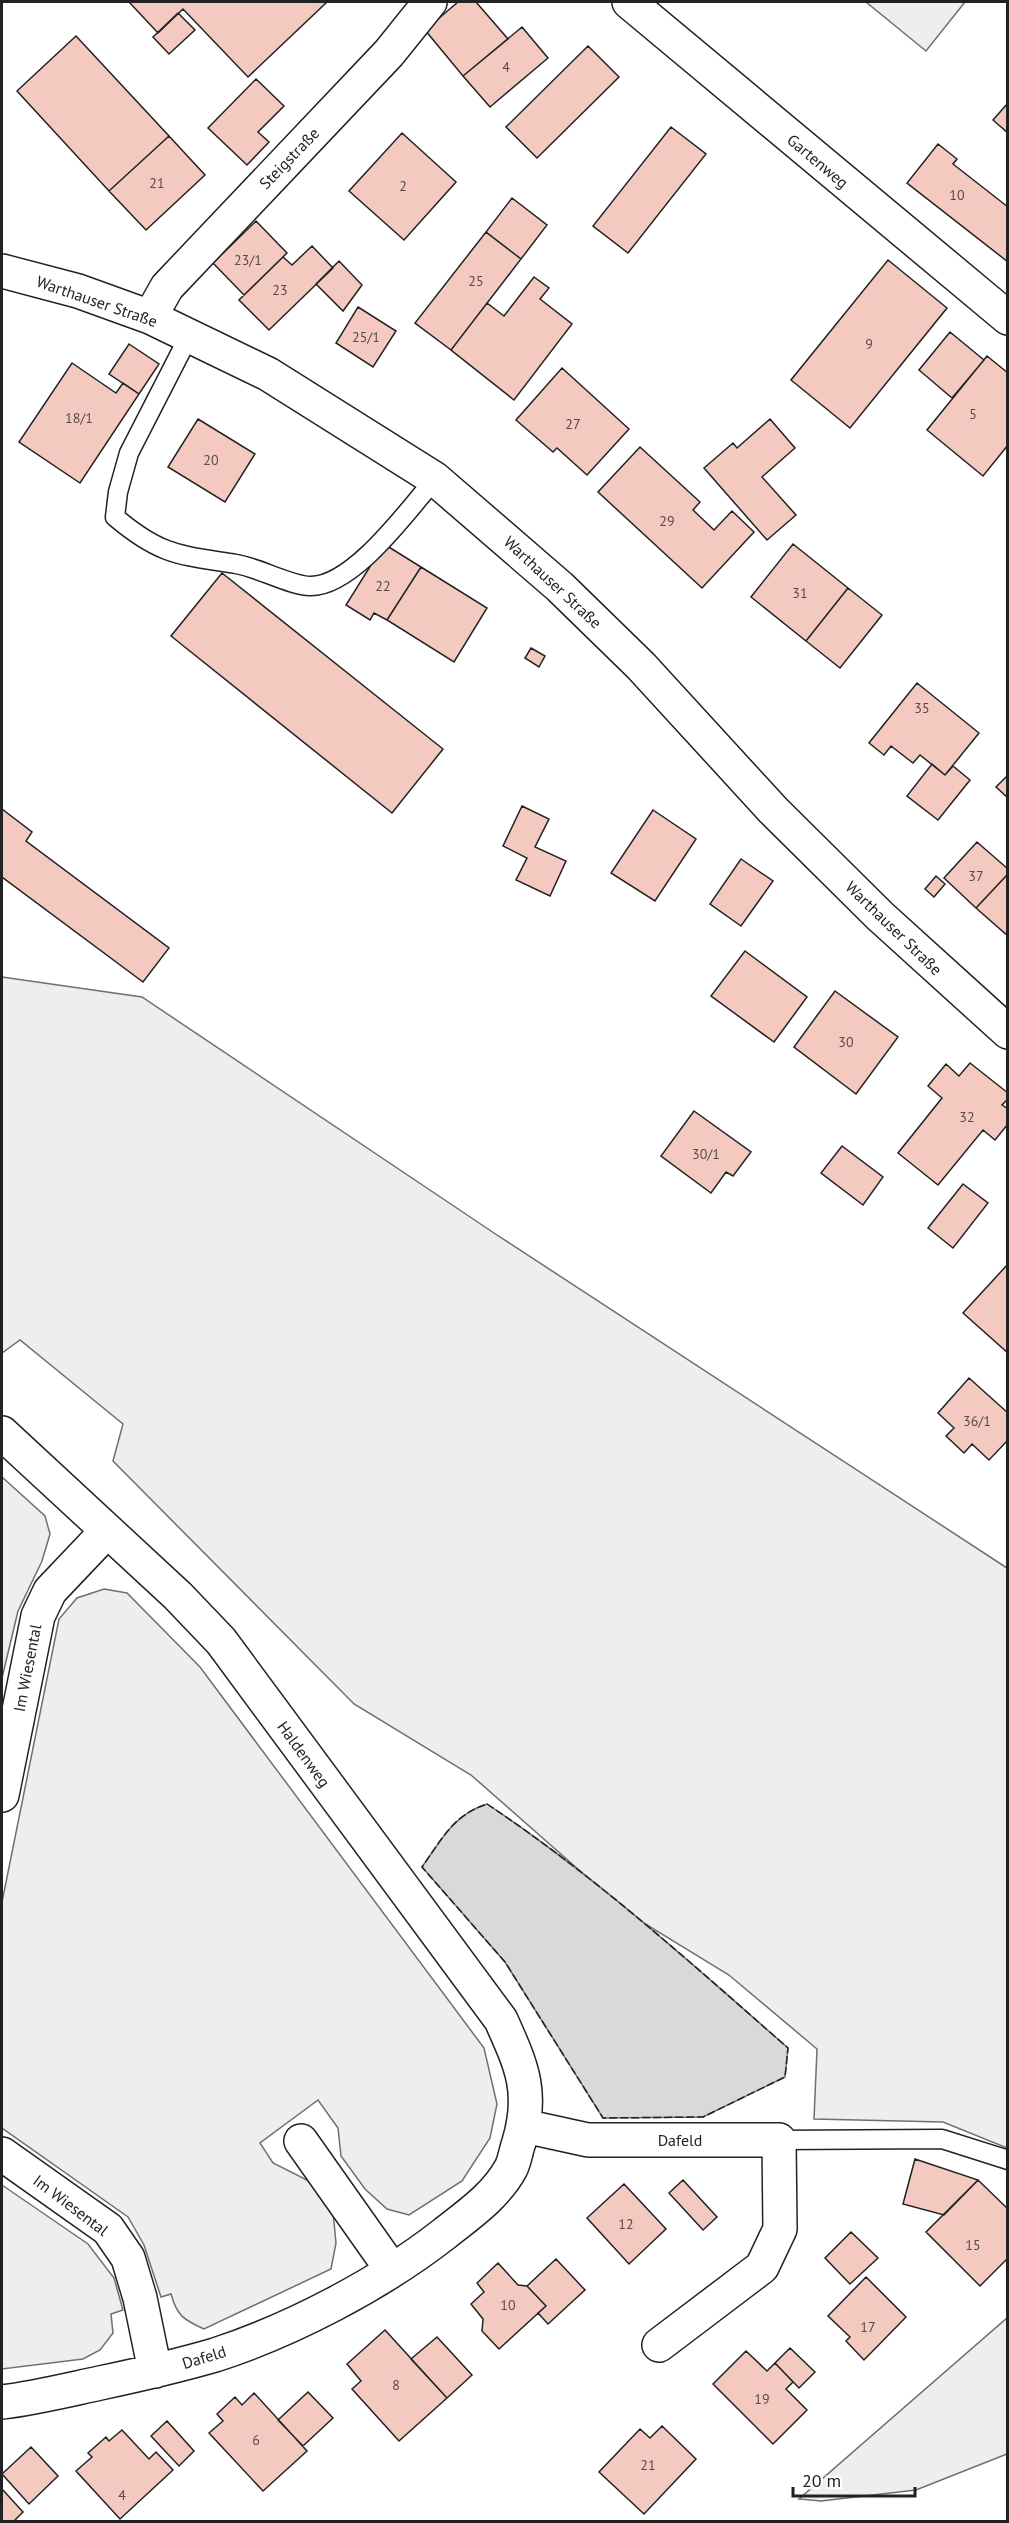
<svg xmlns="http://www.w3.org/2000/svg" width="1009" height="2523" viewBox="0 0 1009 2523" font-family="'PT Sans',sans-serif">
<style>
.green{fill:#eee;stroke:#6f6f6f;stroke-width:1.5}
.water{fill:#d9d9d9;stroke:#6f6f6f;stroke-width:1.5}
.building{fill:#f3c9c0;stroke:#222;stroke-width:1.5}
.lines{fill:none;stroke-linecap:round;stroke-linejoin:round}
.lane-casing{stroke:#222;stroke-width:21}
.street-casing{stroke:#222;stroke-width:36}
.lane{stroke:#fff;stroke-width:18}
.street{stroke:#fff;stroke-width:33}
.fence{stroke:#222;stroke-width:1.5;stroke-dasharray:8 3;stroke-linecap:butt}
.labels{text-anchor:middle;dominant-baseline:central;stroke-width:4.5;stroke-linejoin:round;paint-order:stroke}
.number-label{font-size:14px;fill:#564c4a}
.street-label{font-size:16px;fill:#222;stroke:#fff}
</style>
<rect width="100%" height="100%" fill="#fff"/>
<!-- green -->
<path class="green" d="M866,2H965L926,51Z
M2,977L142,997L497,1235L1007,1568V2148L943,2122L814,2119L817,2049L729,1975L629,1914L471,1775L354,1704L113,1461L123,1424L20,1340L2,1353Z
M2,1477L45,1516L50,1534L42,1561L18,1611L2,1678Z
M104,1589L127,1593L200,1667L484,2048L497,2104L490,2138L462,2181L409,2215L387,2209L365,2189L341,2156L338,2128L318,2100L260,2143L273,2163L311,2182L333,2211L336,2243L331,2269L204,2329C184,2320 177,2316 171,2294L161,2297L144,2245L128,2217L2,2128V1902L59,1619L77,1598Z
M2,2185L88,2244L114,2278L123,2310L111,2314L113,2333L100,2350L83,2359L2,2369Z
M1007,2318V2454L916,2490L821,2501L799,2499Z"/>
<!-- water -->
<path class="water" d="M487,1804C594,1875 691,1963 788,2048L785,2077L703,2117L603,2118L505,1962L422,1867C442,1839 453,1815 487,1804Z"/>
<!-- building -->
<path class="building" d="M129,2H327L248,77L183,9L158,33Z
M458,2H476L508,39L463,76L425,30Z
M178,13L195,30L169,54L153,37Z
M522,27L548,58L490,107L463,76Z
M76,36L169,136L109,191L17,91Z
M588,46L619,77L537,158L506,127Z
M256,79L284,106L258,132L269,142L247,165L208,128Z
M1008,103V133L993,120Z
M671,127L706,154L628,253L593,226Z
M402,133L456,182L404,240L349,191Z
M169,136L205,175L146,230L109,191Z
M938,144L957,159L953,164L1008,207V262L907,183Z
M512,198L547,225L521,259L486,232Z
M256,221L287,253L244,295L213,263Z
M486,232L521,259L451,350L415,323Z
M312,246L333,268L269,330L239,300L283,257L292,265Z
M888,260L947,308L850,428L791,380Z
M339,261L362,285L343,311L316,284Z
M534,277L549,288L540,299L572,324L514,400L451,350L487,303L504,316Z
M358,307L396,331L373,367L336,343Z
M950,332L984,360L952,398L919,370Z
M129,344L159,364L139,394L109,374Z
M987,356L1008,373V445L983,476L927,430Z
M72,363L116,393L123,383L139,394L80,483L19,442Z
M562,368L629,429L587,475L557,448L553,452L516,420Z
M198,419L255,454L225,502L168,467Z
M770,419L795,448L762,477L796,515L767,540L704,468L733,443L737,448Z
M640,447L700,502L693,510L714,530L732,511L754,532L702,588L598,492Z
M384,544L421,567L387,620L374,613L370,620L346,605Z
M793,544L848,588L806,641L751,597Z
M421,567L487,608L454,662L387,620Z
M222,573L443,749L392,813L171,636Z
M848,588L882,615L840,668L806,641Z
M531,648L545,656L539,667L525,658Z
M917,683L979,733L945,775L920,755L913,763L891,746L884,755L869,743Z
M932,764L945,775L953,766L970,780L938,820L907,796Z
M1008,775V798L996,787Z
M522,806L549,819L535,847L566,861L550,896L516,880L527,858L503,846Z
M2,809L32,832L26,841L169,948L143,982L2,877Z
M653,810L696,839L655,901L611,873Z
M977,842L1008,869V874L976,908L944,878Z
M741,859L773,881L741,926L710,904Z
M1008,874V936L976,908Z
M936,876L945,884L934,897L925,889Z
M745,951L807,997L774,1042L711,996Z
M835,991L898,1037L856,1094L794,1047Z
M970,1063L1008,1093V1099L1002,1105L1008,1109V1124L995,1140L983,1130L938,1185L898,1153L942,1098L928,1086L946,1064L959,1076Z
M694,1111L751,1152L733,1176L726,1172L711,1193L661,1156Z
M842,1146L883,1177L863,1205L821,1173Z
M963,1184L988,1203L953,1248L928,1228Z
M1008,1264V1353L963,1313Z
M969,1378L1008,1413V1440L989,1460L972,1444L964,1453L946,1436L954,1428L938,1413Z
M915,2159L978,2180L944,2215L903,2204Z
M683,2180L717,2217L703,2230L669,2193Z
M978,2180L1008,2209V2258L980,2286L926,2232Z
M624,2184L666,2229L629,2264L587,2218Z
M851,2232L878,2258L850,2284L825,2258Z
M556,2259L585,2290L548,2324L538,2313L546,2306L527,2286Z
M498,2263L518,2285L527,2286L546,2306L499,2349L482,2331L483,2319L471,2304L484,2292L477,2283Z
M866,2277L906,2317L864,2360L846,2341L850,2337L828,2316Z
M385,2330L447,2398L399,2441L352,2389L361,2381L347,2364Z
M437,2337L472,2375L447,2398L411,2359Z
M790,2348L815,2372L799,2388L775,2363Z
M746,2351L767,2371L775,2363L793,2382L786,2389L807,2410L773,2444L713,2384Z
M308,2392L333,2418L303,2446L278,2420Z
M254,2393L307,2451L263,2491L209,2433L223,2421L217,2414L235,2397L242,2405Z
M167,2421L194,2451L179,2466L151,2436Z
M662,2426L696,2459L644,2514L599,2472L640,2429L650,2438Z
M122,2430L149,2459L156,2452L173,2470L120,2519L76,2471L92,2457L88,2453L106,2437L109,2441Z
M31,2447L58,2476L29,2504L2,2474Z
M2,2489L23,2512L13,2522H2Z"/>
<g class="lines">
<!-- lane casing -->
<g class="lane-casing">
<path id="lane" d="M189,336L129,453L118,492L115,517C161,556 180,555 236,564C257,567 291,586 310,586C353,587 408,510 435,479
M779,2140L942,2139L1008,2160"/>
</g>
<!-- street casing -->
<g class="street-casing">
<path id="street" d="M629,2L1008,318
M2,271L78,291L150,317L268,374L435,479L560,587L641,666L773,810L880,916L1008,1032
M150,317L167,287L389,53L430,2
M2,1433L178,1596L221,1641L501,2020C521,2065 534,2091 519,2142C516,2150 515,2160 511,2168C496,2196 468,2215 444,2234C380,2284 292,2330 215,2355C177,2366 138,2375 100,2383C67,2390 35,2398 2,2402
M2,1795L38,1616L50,1591L107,1531
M524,2126L588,2140H779L780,2229L762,2267L659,2345
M301,2141L392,2270
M2,2154L108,2229L128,2258L140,2298L155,2371"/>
</g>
<!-- lane -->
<use href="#lane" class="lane"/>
<!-- street -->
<use href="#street" class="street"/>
<!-- fence -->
<path class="fence" d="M487,1804C594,1875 691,1963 788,2048L785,2077L703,2117L603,2118L505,1962L422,1867C442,1839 453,1815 487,1804Z"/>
</g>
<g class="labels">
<!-- number labels -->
<g class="number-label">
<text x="506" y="67">4</text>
<text x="157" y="183">21</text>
<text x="403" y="186">2</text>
<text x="957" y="195">10</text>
<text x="248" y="260">23/1</text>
<text x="476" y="281">25</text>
<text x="280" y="290">23</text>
<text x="366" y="337">25/1</text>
<text x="869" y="344">9</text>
<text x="973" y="414">5</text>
<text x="79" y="418">18/1</text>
<text x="573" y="424">27</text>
<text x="211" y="460">20</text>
<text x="667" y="521">29</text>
<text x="383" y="586">22</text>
<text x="800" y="593">31</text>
<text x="922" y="708">35</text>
<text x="976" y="876">37</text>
<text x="846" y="1042">30</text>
<text x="967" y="1117">32</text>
<text x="706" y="1154">30/1</text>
<text x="977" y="1421">36/1</text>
<text x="626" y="2224">12</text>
<text x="973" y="2245">15</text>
<text x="508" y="2305">10</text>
<text x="868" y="2327">17</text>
<text x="396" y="2385">8</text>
<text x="762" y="2399">19</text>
<text x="256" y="2440">6</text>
<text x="648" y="2465">21</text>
<text x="122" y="2495">4</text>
</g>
<!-- street labels -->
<g class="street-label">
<text transform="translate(289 158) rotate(-46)">Steigstraße</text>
<text transform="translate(818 161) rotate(40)">Gartenweg</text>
<text transform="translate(97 301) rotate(19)">Warthauser Straße</text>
<text transform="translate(553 582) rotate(43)">Warthauser Straße</text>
<text transform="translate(894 928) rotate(44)">Warthauser Straße</text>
<text transform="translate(27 1668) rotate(-79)">Im Wiesental</text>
<text transform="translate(304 1754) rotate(54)">Haldenweg</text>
<text x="680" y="2140">Dafeld</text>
<text transform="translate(71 2205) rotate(37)">Im Wiesental</text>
<text transform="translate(204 2357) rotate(-17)">Dafeld</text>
</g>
</g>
<!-- border -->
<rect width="1009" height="2523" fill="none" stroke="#222222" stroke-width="6"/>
<!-- scale -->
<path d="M793 2487v9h122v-9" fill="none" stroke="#222222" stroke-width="3"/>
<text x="802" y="2487" font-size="18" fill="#222222" stroke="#ffffff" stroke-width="4.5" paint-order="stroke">20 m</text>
</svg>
